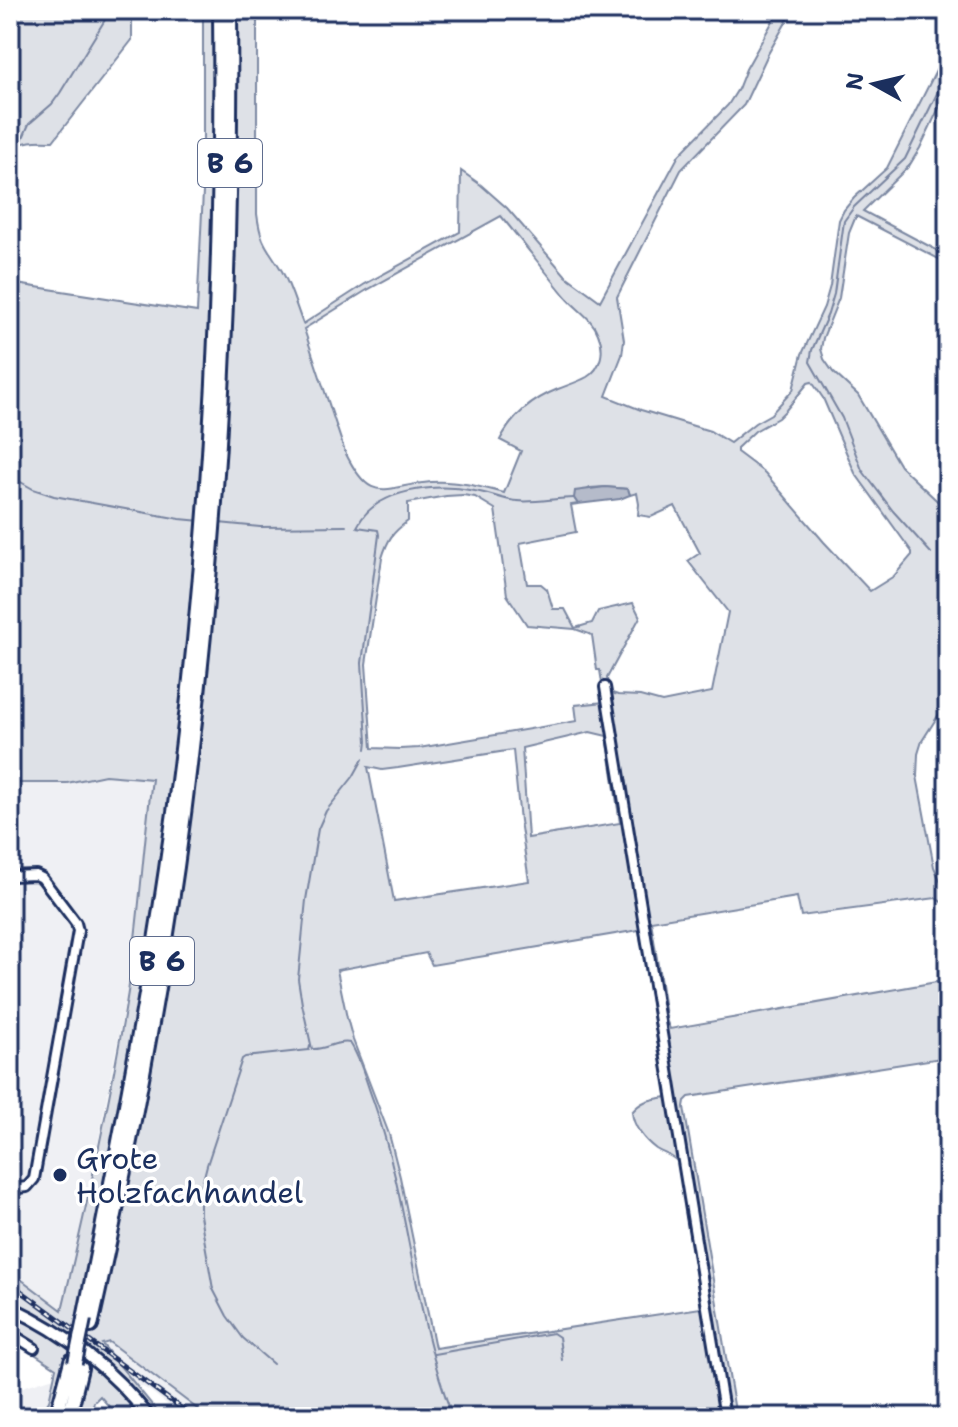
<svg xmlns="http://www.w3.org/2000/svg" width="958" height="1427" viewBox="0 0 958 1427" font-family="'Shantell Sans',sans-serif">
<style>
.built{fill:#eff0f4}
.green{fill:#dee1e7;stroke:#7c88a2;stroke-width:2;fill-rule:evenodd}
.water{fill:#b5bbca;stroke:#77839f;stroke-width:2}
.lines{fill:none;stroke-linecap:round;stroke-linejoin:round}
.stream{stroke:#77839f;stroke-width:2}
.minor-casing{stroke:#1b2f5e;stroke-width:14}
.major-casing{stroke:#1b2f5e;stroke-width:16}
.highway-casing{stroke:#1b2f5e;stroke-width:18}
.minor{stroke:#fff;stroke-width:8}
.major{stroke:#fff;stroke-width:10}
.highway{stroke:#fff;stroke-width:12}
.rail-casing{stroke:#1b2f5e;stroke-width:5}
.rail{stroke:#fff;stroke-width:2;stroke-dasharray:6;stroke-linecap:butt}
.highway-bridge-casing{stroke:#1b2f5e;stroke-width:18;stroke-linecap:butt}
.highway-bridge{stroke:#fff;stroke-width:12}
.poi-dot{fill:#1b2f5e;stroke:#fff;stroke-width:3}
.labels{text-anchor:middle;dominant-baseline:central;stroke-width:7;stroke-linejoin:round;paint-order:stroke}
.shield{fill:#fff;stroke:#5f6d8e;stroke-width:2}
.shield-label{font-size:28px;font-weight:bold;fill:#1b2f5e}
.poi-label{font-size:30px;fill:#1b2f5e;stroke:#fff;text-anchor:start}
</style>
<rect width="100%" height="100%" fill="#fff"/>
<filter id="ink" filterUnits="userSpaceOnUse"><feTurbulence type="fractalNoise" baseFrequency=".0125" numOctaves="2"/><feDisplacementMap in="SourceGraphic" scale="16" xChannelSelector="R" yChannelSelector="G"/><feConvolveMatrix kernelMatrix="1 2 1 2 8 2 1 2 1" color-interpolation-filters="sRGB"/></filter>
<g filter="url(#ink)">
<!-- built -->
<path class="built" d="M105,775L152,778L144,842L142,887L127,993L83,1220L62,1311L10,1271V783H67Z
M110,1342L208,1417H183L150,1391L135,1383L126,1375L101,1343Z
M54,1377L49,1401L40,1416L10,1417V1391Z"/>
<!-- green -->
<path class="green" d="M10,10H132V40L53,141C37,140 22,140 10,151Z
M203,10H257V214C261,245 267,246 282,271C291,287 296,306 303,324L365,284L460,232L461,171L481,185L507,208L566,276L600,301L679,155L728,105L738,89L746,69L779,10H793L768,54L744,105L681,170L617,297L624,340L622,355L606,396L641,410L710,431L730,443L755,423L771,414L793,390L802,354L824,307L830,286L839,220L844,210L854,198L887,168L948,47V89L920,148L909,166L863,211L944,254L948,256V266L939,259L856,216L849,233L839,298L823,338L821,349L824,359L833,372L858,395L900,466L948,511V700L922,741L918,754L917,776L934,867L943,887L948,894V907L936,898L801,916L797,897L651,921L667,1022L670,1029L948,980V987L946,991L948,1005V1057L689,1097L685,1101L684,1107L736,1417H355L351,1410L347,1417H208L109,1342L102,1344L162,1417H118L100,1396L94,1402L90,1417H39L49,1401L56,1368L10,1338V1271L62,1310C87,1205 111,1099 128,992C139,921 143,850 152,779L105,775L67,783H10V283L197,312L203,192ZM501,216C523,243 544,270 566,297C577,310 592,318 598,334C605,349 602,368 587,377C578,382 568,385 558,389C533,399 513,415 500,440L521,451L504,493C481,487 455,480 431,482C383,486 372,507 345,452L304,329L367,290ZM812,382L823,398L855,473L912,552V555L894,576L870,591L824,542L765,473L737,452V448L755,431L778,418L786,410L808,383ZM605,487L628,489L630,495L637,493L639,504L638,515L651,517L675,506L700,553L688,561L728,612L712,692L662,702L640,696L618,695L609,692L607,678L640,617L633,603L598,611L592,623L575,628L565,609H553L547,589L541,584H527L520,543L576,532L571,505L578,504L574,498L590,488ZM463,495L475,497L495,509L507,595L527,625L575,629L592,635L597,670H600L605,702L575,705L577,721L419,748L400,749L372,748L366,664L382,558C388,539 392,533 408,521V503L446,496ZM590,732L607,736L620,823L528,838L522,748ZM513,750L520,821L529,881L394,901L368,767L382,770L398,768ZM639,930L667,1097C651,1100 643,1099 632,1112C633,1126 644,1140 656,1149C664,1154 672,1155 678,1162L701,1308L435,1348L400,1177L389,1134L353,1040L347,1018L337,970L426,953L432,965Z"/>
<!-- water -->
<path class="water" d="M605,487L628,489L630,495L620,499L578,504L574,498L575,491Z"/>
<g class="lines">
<!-- stream -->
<path class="stream" d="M10,147L22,140L29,124L52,104L60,93L111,10
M10,476L33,489L54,496L180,519L201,521
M219,523L260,527L346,526
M931,553L893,511L862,470L842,418L810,362L812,350L828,314L834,294L844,221L854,207L905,159L948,71
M944,564L948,567
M366,749L367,741L362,663L379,535L378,530L357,527C375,488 437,483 475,491C489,493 503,500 517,501C536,503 555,498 574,498
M363,759L353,777L326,811L318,829L306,900L298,979L302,1004L312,1049C325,1050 337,1040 350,1043C361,1059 366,1082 373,1100C410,1203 413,1316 453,1417
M434,1354L553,1333L559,1337L562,1360
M273,1364L243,1338L227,1316L213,1289L200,1215V1192L207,1165L242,1059L245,1057L309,1050L310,1046"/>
<!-- minor casing -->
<g class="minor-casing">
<path id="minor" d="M605,687L725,1417
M10,876L36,875L42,878L76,923L78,931L34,1179L27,1187L18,1188L10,1185
M10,1333L34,1348"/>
</g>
<!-- major casing -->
<g class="major-casing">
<path id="major" d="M10,1307C65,1333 112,1369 149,1417"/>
</g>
<!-- highway casing -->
<g class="highway-casing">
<path id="highway" d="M84,1319C114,1169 144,1020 166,869C208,585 223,297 220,10
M91,1326C125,1174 155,1021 177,867C216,583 233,297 230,10
M56,1417L71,1361
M69,1417L81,1368"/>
</g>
<!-- minor -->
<use href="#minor" class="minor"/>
<!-- major -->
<use href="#major" class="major"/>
<!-- highway -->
<use href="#highway" class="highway"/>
<!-- rail casing -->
<g class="rail-casing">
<path id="rail" d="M10,1283L193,1417"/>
</g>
<!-- rail -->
<use href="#rail" class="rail"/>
<!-- highway-bridge casing -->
<g class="highway-bridge-casing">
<path id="highway-bridge" d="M75,1363L84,1319"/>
</g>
<!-- highway-bridge -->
<use href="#highway-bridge" class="highway-bridge"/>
</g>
</g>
<!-- markers -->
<circle class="poi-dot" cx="60" cy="1175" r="8"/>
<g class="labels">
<!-- shield labels -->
<g class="shield">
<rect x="198" y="139" width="64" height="48" rx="6"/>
<rect x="130" y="937" width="64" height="48" rx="6"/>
</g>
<g class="shield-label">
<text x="230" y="163">B 6</text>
<text x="162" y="961">B 6</text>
</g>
<!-- poi labels -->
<g class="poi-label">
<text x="76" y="1158">Grote<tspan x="76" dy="34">Holzfachhandel</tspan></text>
</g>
</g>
<!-- margin -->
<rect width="958" height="1427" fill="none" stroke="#fff" stroke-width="40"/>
<rect x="20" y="20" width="918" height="1387" fill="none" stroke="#1b2f5e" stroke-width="3" filter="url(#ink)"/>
<!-- north arrow -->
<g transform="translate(874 84) rotate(278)" stroke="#ffffff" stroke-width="6" paint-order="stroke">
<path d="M0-6L14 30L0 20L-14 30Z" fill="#1b2f5e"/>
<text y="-12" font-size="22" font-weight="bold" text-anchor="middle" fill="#1b2f5e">N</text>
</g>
</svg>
